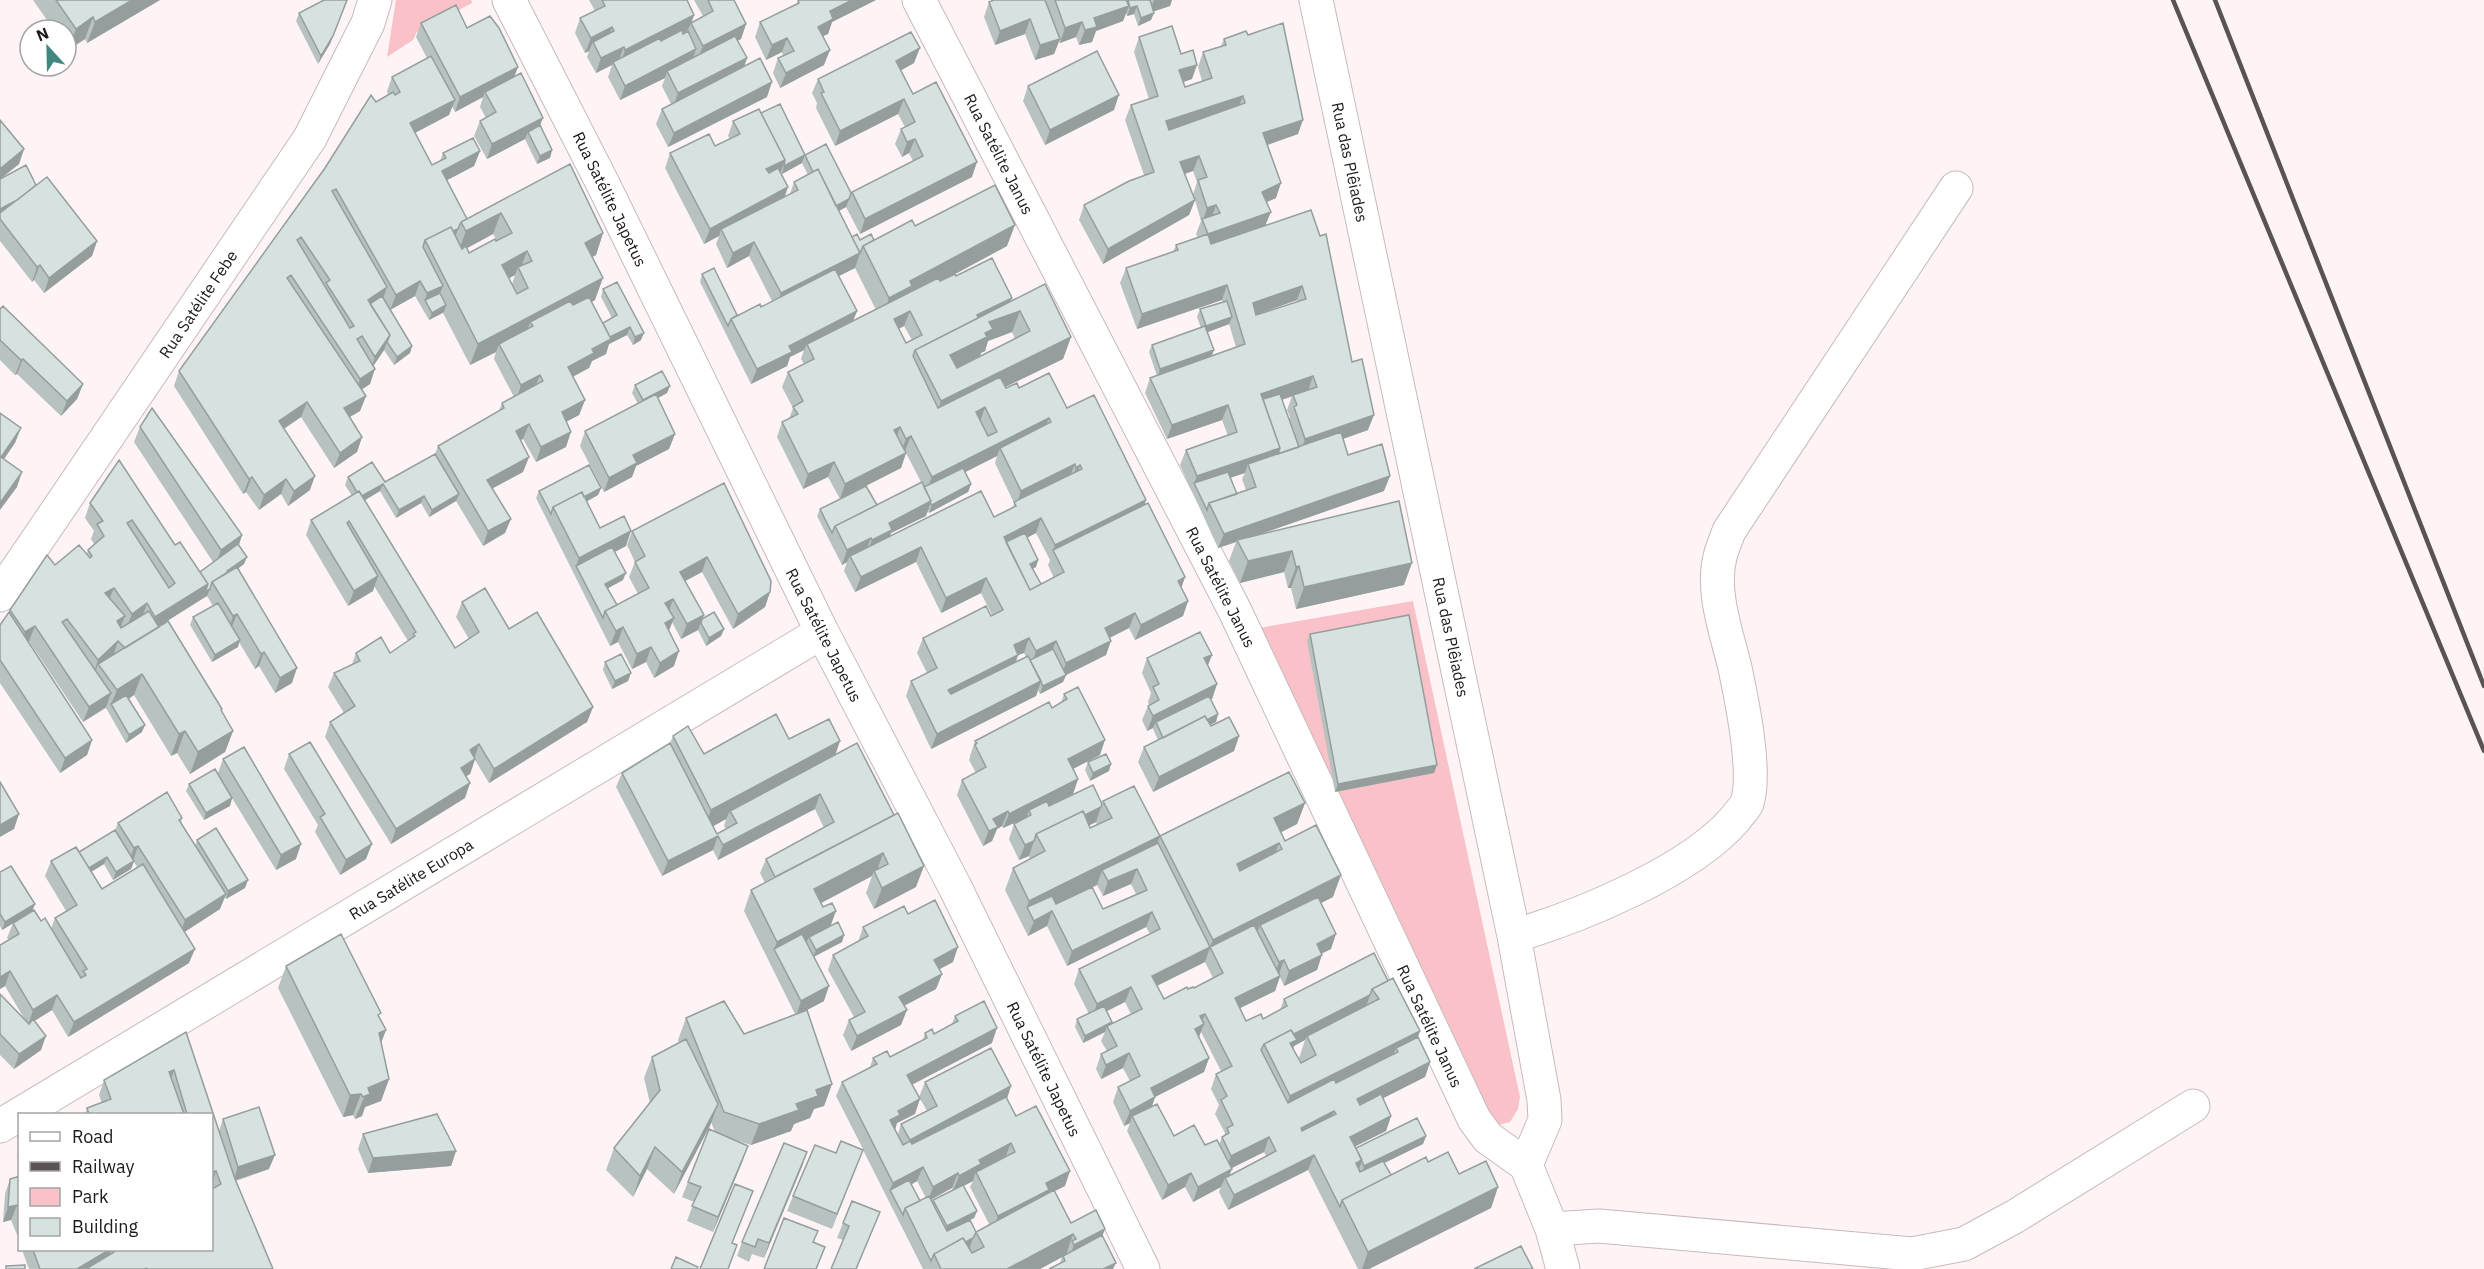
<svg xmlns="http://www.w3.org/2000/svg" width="2484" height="1269" viewBox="0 0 2484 1269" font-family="'IBM Plex Sans',sans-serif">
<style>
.park{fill:#f9c1c8}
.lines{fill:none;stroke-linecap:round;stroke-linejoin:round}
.street-casing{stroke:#c7babc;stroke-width:35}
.street{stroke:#fff;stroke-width:33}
.rail{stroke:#5a5354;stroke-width:4.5}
.wall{fill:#b7c2c1;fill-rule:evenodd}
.shaded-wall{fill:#959e9d}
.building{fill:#d5e2e0;stroke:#959e9d;stroke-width:1.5;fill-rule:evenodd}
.labels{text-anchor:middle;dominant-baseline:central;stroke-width:6;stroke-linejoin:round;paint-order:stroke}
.street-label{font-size:16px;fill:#1e191a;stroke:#fff}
</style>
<rect width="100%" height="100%" fill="#fef4f5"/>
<!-- park -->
<path class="park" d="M396,0H471L472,3L417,32L413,40L387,57Z
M1413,601L1520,1097L1518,1109L1510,1122L1498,1125L1481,1115L1253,629Z"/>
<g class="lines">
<!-- street casing -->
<g class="street-casing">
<path id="street" d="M509,0L604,186L822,632L955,887L1143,1269
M919,0L1235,611L1474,1119L1488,1138L1526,1165
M1316,0L1514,936L1544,1100L1545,1120L1526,1165L1552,1229L1563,1269
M0,595L310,138L368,23L375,0
M1514,936C1581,916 1691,871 1736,818C1739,813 1745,808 1747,803C1757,772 1742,701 1735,668C1727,634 1711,592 1720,557C1722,548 1726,540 1729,531L1956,188
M0,1126L822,632
M1552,1229L1599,1226L1912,1254L1964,1244L2014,1217L2193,1106"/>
</g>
<!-- street -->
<use href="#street" class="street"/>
<!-- rail -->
<path class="rail" d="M2173,0L2484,751
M2215,0L2484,686"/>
</g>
<!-- wall -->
<path class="wall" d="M33,0H160L87,43L85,39L68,50L66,48V30H54Z
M347,0L330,44L318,64L296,21L299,13Z
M589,0H689L687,1L694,15L692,22L703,16L694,0H734L746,24L741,39L738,41L747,58L744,67L767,97L668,147L656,124L662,109L671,104L662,86L665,78L620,100L608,77L612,65L596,73L587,57L589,51L585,53L575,33L580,18L595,11Z
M798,0H876L832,22L828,34L823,36L824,65L780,88L773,73L778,58L783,56L782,52L766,60L755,37L760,22L796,5Z
M1045,0H1172L1170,6L1154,11L1151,20L1138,26L1134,14L1127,16L1126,13L1123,21L1096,31L1092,42L1079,45L1076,37L1060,43L1059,41L1054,54L1035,60L1025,34L995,45L984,17L989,2Z
M421,23L467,28L518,67L514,77L540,125L552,150L550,158L537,164L525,139L487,159L474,136L480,121L486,118L480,107L483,97L455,112L452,106L449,115L415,133L432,165L440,161L443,153L480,151L474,166L447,180L467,219L570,164L603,233L596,255L592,257L595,300L592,302L603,323L612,318L601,297L603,289L641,340L633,345L627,335L609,344L606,354L592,361L589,368L573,377L585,400L579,415L566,422V447L536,462L523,439L520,440L529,457L523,472L493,488L505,533L483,546L456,501L429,517L421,503L396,518L380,491L365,500L455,648L469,639L456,617L462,602L509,629L593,707L587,722L489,783L475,760L470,774L466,776L465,798L391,844L325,737L330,722L344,713L328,687L334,673L352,664L356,653H390L408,641L374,586L373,591L348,606L306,535L311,520L352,496L345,485L348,477L385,482L435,454L438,446L499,411L502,403L514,397L494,359L496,352L470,365L443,313L429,320L415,296L390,310L383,298V299L412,346L410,353L394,365L384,350L373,366L370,384L361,390L366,396L360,411L350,417L362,437L357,452L334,468L301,417L284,429L310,490L288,506L281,494L259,510L246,492L243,494L174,386L179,371L376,102L388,95L387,91L392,77L427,58L416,37ZM493,234L497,241L469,253L467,248ZM515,275L512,284L509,278Z
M1139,37L1181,54L1192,79L1183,82L1185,87L1202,81L1198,67L1203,52L1221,46L1224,39L1298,134L1268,145L1276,198L1266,202V225L1352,362L1368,430L1343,439L1348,455L1384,491L1258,535L1404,585L1296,609L1291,588H1288L1284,572L1240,583L1229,561L1236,542L1218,548L1180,465L1186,450L1228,436L1222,420L1167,439L1145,393L1150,378L1157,376L1149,352L1152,345L1201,328L1197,317L1200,309L1222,302V300L1137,329L1120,283L1126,268L1173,252L1176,245L1198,238L1196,234L1201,221L1195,200L1189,215L1103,264L1079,220L1084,205L1144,175L1125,120L1131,105L1149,99L1134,52ZM1193,171L1197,182L1193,195L1185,174ZM1297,300V302L1256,315V314ZM1229,324L1236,347L1212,356L1207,332ZM1292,396L1287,410L1290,417L1289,420L1282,400ZM1245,473L1242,479L1246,490L1236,494L1230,477Z
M914,63L901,70L913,94L972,177L860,234L846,207L839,211L852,237L860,240H874L915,226L1007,246L955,274L956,276L1010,302L1071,337L1063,359L1005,387L1006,388H1019L1067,408L1146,500L1144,505L1185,577L1181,587L1188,601L1183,616L1135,640L1129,628L1110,638L1106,655L1066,675L1063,682L1040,694L1038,690L1036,696L931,749L906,696L911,681L927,673L917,653L923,638L992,615L981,593L941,613L916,562L855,592L844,571L847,562L842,565L817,516L820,509L877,505L921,482L905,451L906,453L901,468L840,499L828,477L803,489L777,437L782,422L789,419L793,408L782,387L788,372L804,364L801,359L804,350L790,357L787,366L751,384L700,282L702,274L737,315L761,307L772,301L749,256L727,268L716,244L719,236L704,244L665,168L670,153L715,146L730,139L728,136L733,121L761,113L802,163L782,174L781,172L785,196L790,194L794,182L808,175L802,163L805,155L851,193L913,161L909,153L902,157L895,144L901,129L905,127L898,114L835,146L816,108L817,103L812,93L818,79ZM855,268L876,310L853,321L857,311L838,276ZM904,326L912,340L906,343L899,329ZM1012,332L1015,339L980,357L981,353L985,351L988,341ZM997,456L995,463L1014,503L1013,508L994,517L890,536L891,533L926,516L928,511L929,513L968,492L971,484L965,472ZM1036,533L1050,560L1048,565L1054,578L1041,584L1033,569L1036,567L1038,560L1027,538ZM1024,653L1026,657L1016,662L1018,655Z
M1028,86L1114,110L1045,145L1023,101Z
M0,120L24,149L19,164L2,178L36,185L97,241L92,256L44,293L34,280L32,282L0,241Z
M0,309L83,384L77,399L61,416L17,374L15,375L0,360Z
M635,385L667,393L658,398L675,434L669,449L636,466L632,477L604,492L580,446L585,431L638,404L632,393Z
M140,427L242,535L239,545L244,564L238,569L292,683L275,693L259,666L255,669L239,642L238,647L212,662L190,625L193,617L213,606L207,596L158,626L222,711L233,731L225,752L190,774L177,753L171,756L134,695L129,699L142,732L126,743L106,708L83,722L29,641L28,642L92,740L87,755L60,773L0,683V625L10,610L55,565L87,553L88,550L94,544L91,539L94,531L85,518L90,503L119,460L175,545L200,572L213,562L134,442Z
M724,483L770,592L765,607L733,629L702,572L685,581L704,615L702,619L724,629L721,636L706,646L698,630L681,639L672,622L669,631L674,666L654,678L646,662L632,669L618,642L610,646L536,498L539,491L601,488L598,495L586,502L600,528L626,546L615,552L623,580L608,588L617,605L638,594L629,577L635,562L627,545L632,531Z
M1310,634L1434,773L1335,792L1307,641Z
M1212,655L1208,665L1217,684L1212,699H1211L1218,714L1216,722L1210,725L1211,726L1239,736L1234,751L1153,792L1138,762L1144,747L1158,740L1153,729V728L1147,731L1142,720L1148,706L1149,705L1148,702L1151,693L1142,673L1147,658Z
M605,662L628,681L612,689L603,670Z
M1064,694L1100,755L1073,769L1078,779L1073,794L1049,806L1102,804L1103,801L1160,836L1305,803L1297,824L1281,832L1285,841L1333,897L1321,903L1331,949L1321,953L1317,970L1284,986L1280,977L1275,991L1240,1008L1246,1021L1263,1019L1280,1010L1284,999L1388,981L1420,1031L1418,1037L1430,1062L1425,1077L1383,1098L1391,1116L1386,1131L1355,1146L1356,1148L1426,1136L1423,1144L1384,1163L1391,1175L1428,1162L1459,1174L1498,1187L1491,1208L1369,1269H1358L1308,1170L1228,1210L1219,1192L1221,1187L1193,1202L1185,1187L1162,1200L1127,1131L1130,1123L1124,1126L1113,1102L1118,1087L1130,1081L1123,1068L1101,1079L1096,1069L1101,1054L1107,1051L1101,1041L1105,1032L1083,1043L1075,1027L1077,1019L1089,1014L1074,984L1079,969L1150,934L1146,927L1067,966L1047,926L1028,936L1005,890L1013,868L1030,859L1029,856L1019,860L1009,839L1014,824L1027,817L1003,828L1002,826L997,829L992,841L983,846L957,795L962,780L976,773L969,760L970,757V756L975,741L1052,708L1061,703ZM1096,822L1097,825L1090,828L1089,825ZM1131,884L1136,894L1103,909L1092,887L1097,885L1103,896ZM1205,962L1213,978L1194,988L1188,989L1164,999L1157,986ZM1125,1002L1131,1014L1112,1024V1022L1107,1011ZM1201,1032L1221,1071L1216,1074L1211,1089L1219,1105L1215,1114L1225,1133L1224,1136L1222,1137L1219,1145H1205L1174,1136L1152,1106L1155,1097L1204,1072L1209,1058L1199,1037ZM1305,1040L1299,1058L1301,1063L1293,1049L1294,1046ZM1264,1152L1266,1156L1229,1175L1231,1168Z
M673,736L704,754L789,739L835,755L916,887L874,909L866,893L872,876L821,903L831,925L844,935L842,942L814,957L824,1001L805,1011L832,1084L824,1106L814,1109L810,1118L794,1124L791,1131L751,1145L729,1138L743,1160L713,1232L687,1221L694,1202L682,1197L688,1182L715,1132L711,1122L674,1194L647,1169L633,1197L606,1170L614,1148L650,1103L644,1078L652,1057L679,1043L678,1040L686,1018L744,1034L795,1014L744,911L751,890L765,883L760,873L766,859L824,828L815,809L718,860L713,850L662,876L616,787L622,773L670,743ZM726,819L724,826L726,829L717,834L713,826Z
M289,754L366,859L340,875L315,832L318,825L284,769Z
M223,759L296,859L276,870L232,798L230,806L204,820L186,791L189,784L218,773Z
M1088,762L1109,771L1090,781L1085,770Z
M182,818L181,823L195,846L197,840L245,888L226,899L225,897L220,909L184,932L189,963L68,1037L52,1010L34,1021L41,1050L14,1069L0,1055V994L25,1020L5,986L0,989V945L9,940L7,938L13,923L2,930L0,926V872L41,921L51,929L55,918L66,911L45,876L51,861L79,852L115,830L118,823ZM134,862L137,867L102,889L91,872L104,864L113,880L131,869Z
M908,914L953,962L939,969L942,974L936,989L904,1006L901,1025L851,1051L843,1035L849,1020L854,1017L828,970L833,955L858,942L863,927Z
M286,966L380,1018L386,1030L381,1042L389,1079L381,1101L365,1107L362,1116L355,1119L353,1115L343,1117L278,988Z
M955,1016L992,1043L912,1084L915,1114L897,1123L895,1129L898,1134L901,1124L927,1111L919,1097L925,1082L1011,1086L1007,1099L1016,1116L1065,1186L1054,1191L1071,1223L1105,1229L1102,1235L1116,1263H1060L1062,1257L1040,1269H923L863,1150L832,1229L787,1211L793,1196L836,1153L863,1149L836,1096L842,1082L870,1067L873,1058L890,1057L923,1040L925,1033L934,1034L952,1024ZM917,1181L926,1198L920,1201L911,1185ZM973,1181L970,1187L989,1224L976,1232L970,1220L974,1218L977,1211L964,1186ZM952,1188L953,1190L933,1200L932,1202L931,1200Z
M186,1032L219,1131L223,1119L269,1169L236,1181L273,1269H29L22,1250H212V1114H85L87,1108L102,1103L99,1095L104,1080Z
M363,1134L456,1151L451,1166L368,1173L358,1149Z
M20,1150V1163L17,1156Z
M807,1152L764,1258L752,1254L749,1262L737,1256L742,1242Z
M20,1176V1242L11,1220L3,1222L5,1194L10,1179Z
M880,1212L874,1227L843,1240L837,1238L843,1223Z"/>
<!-- shaded-wall -->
<path class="shaded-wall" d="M132,0H160L87,43L95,22Z
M347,0L330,44L318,64L321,56Z
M852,0H876L832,22L828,34L812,41L818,27L830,11Z
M1154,0H1172L1170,6L1149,13Z
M1129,6L1123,21L1096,31L1092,42L1079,45L1085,30L1094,18Z
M1137,6L1134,14L1127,16L1130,8Z
M1154,13L1151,20L1138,26L1141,18Z
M694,15L688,30L620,65L625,50Z
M93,17L85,39L68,50L76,29Z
M1030,19L1025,34L995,45L1000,31Z
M1082,22L1076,37L1060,43L1065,28Z
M746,24L741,39L697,61L703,46Z
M612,27L607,42H593L589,51L585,53L591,38Z
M787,38L782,52L766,60L772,45Z
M1060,39L1054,54L1035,60L1040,45Z
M624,47L618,62H613L612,65L596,73L601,58Z
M920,48L914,63L891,76L896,61Z
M696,49L691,64L667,71L665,78L620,100L625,86Z
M830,50L824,65L780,88L786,73Z
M747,58L742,73L673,108L678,93Z
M1197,65L1192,79L1174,85L1179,70Z
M518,67L512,82L485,92L483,97L455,112L460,97Z
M772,82L767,97L668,147L674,133Z
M1119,95L1114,110L1045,145L1050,130Z
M1243,96L1237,111L1161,136L1166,121Z
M904,99L898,114L835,146L840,131Z
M455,100L449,115L405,138L410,123Z
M543,118L537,133L528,132L525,139L487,159L492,144Z
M1303,120L1298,134L1258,148L1263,133Z
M915,139L909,153L902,157L907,142Z
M24,149L19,164L0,179V169Z
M552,150L550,158L537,164L540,156Z
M480,151L474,166L436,186L442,171Z
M805,155L802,163L782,174L784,166Z
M1199,156L1193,171L1175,177L1180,162Z
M785,160L780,174L761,184L766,169Z
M977,162L972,177L860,234L865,219Z
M1281,183L1276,198L1256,207L1262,192Z
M788,187L783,202L721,229L719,236L704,244L710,229Z
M38,189L0,215V209Z
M849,199L846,207L829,216L831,208Z
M1195,200L1189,215L1103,264L1108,249Z
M1216,205L1211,220L1203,221L1207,208Z
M1271,212L1265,226L1202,249L1208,234Z
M501,213L493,234L458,253L466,231Z
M1015,225L1007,246L907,300L881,319L889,298L910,281Z
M458,229L453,244L427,245Z
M603,233L596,255L577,265L585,243Z
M97,241L92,256L44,293L49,278Z
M754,242L749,256L727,268L733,253Z
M527,251L520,271L518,267L515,275L494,286L502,265Z
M860,253L855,268L776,308L781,293Z
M40,265L34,280L32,282L37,267Z
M603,278L595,300L530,334L533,326L530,322L525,337L499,344L496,352L470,365L478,344Z
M420,281L415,296L390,310L396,295Z
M1227,285L1222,300L1137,329L1142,314Z
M443,286L437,300H425L427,293Z
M1302,286L1297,300L1247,318L1253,303Z
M387,287L382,302L368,311V300Z
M1012,298L1006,312L917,354L977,315Z
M446,305L444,312L429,320L432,313Z
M857,311L851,326L807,344L804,350L790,357L787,366L751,384L757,369L789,346Z
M910,311L904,326L888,334L894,319Z
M1020,311L1012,332L988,341L985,351L981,353L979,359L942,376L950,355L989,322Z
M1232,317L1229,324L1203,334L1206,326Z
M630,327L627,335L609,344L606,354L592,361L589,368L562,382L568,367L592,349L610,337Z
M644,333L641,340L633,345L635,337Z
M390,335L384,350L370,371L375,357Z
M1071,337L1063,359L933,422L941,401Z
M412,346L410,353L394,365L397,357Z
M1214,350L1211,358L1158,377L1160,369Z
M23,359L17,374L15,375L21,360Z
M375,369L370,384L355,394L360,379Z
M540,375L534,390L516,400L521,385Z
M1313,376L1308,391L1260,407L1261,394Z
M83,384L77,399L61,416L67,401Z
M670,386L667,393L640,408L643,400Z
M366,396L360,411L339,423L344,408Z
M585,400L579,415L556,427L562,412Z
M307,402L301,417L273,436L279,421Z
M1228,405L1222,420L1167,439L1172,425Z
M985,407L980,422L976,412Z
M1374,415L1368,430L1300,454L1305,439Z
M1049,418L1043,433L1000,448L997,456L926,492L932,477Z
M529,424L523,439L510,446L516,431Z
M900,427L895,442L894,430Z
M21,428L15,443L0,465V459Z
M571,432L566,447L536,462L541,447Z
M675,434L669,449L636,466L632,477L604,492L609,478L633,455Z
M911,436L905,451L900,454L906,439Z
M362,437L357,452L334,468L340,453Z
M1280,448L1277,455L1248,464L1245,473L1197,489L1194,483L1197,476Z
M906,453L901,468L840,499L845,484Z
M529,457L523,472L482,494L487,480Z
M834,462L828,477L803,489L808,474Z
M1075,464L1069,479L1016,506L1021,491Z
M1080,465L1075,480L1071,482L1076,468Z
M22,472L17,487L0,510V503Z
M315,476L310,490L288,506L294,491Z
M1390,476L1384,491L1238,542L1237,540L1236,542L1218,548L1224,534Z
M252,477L246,492L243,494L249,479Z
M286,479L281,494L259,510L264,495Z
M383,484L380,491L357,505L360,497Z
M971,484L968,492L929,513L932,505Z
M601,488L598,495L558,517L556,512Z
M459,494L456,501L429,517L432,510Z
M424,496L421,503L396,518L399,510Z
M1146,500L1141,515L1053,551L1055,545Z
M931,501L926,516L891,533L887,545L866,555L872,540L889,523Z
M1041,518L1036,533L1004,549V537Z
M511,519L505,533L483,546L488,531Z
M631,531L626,546L578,571L576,566L579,558Z
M242,535L237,550L215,565L221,550Z
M871,538L865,553L850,556L847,562L842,565L847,550Z
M921,547L916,562L855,592L861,577Z
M1292,551L1284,572L1240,583L1248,561Z
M247,557L244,564L224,578L227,571Z
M707,557L702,572L674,587L680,572Z
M1038,560L1036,567L1028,571L1030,564Z
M1412,563L1404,585L1296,609L1304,587Z
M1299,566L1291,588H1288L1296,567Z
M626,573L623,580L603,591L605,584Z
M378,576L373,591L348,606L354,591Z
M1185,577L1180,592L1178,581Z
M986,578L981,593L941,613L946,598Z
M208,584L202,599L150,632L155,617Z
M114,588L108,602L105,593Z
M210,589L207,596L202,599L205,592Z
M770,592L765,607L733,629L738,614Z
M673,599L668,614L665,603Z
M1188,601L1183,616L1135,640L1141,625Z
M147,603L142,618L126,629L132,614Z
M1135,613L1129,628L1099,643L1105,628Z
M237,614L231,629L228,631L233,616Z
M704,615L698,630L681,639L687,624Z
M125,616L119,631L117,621Z
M674,618L668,633L665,623Z
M35,626L29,641L20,647L25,632Z
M623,627L618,642L610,646L616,631Z
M724,629L721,636L706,646L709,638Z
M1029,638L1024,653L1018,655L1013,670L943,705L948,690L1014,645Z
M240,640L238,647L212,662L215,655Z
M118,641L113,656L98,664L95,673L93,675L98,660Z
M1056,641L1050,656L1031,666L1036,651Z
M1111,641L1106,655L1066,675L1063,682L1040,694L1043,686L1061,677L1066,663Z
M651,647L646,662L632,669L637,654Z
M679,651L674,666L654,678L660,663Z
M264,652L259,666L255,669L261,654Z
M1212,655L1206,670L1204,658Z
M297,668L292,683L275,693L280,678Z
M631,673L628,681L612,689L615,681Z
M142,674L134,695L114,708L111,704L117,690Z
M1041,681L1036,696L931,749L937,734Z
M1217,684L1212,699L1157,726L1156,722L1153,728L1147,731L1153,716Z
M111,693L106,707L83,722L89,707Z
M593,707L587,722L489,783L494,769Z
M1218,714L1216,722L1162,748L1164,740Z
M145,725L142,732L126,743L129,735Z
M185,731L177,753L171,756L179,734Z
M233,731L225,752L190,774L198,752Z
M1239,736L1234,751L1153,792L1159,777Z
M92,740L87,755L60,773L65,758Z
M1105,740L1100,755L1063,774L1068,759Z
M840,741L833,762L730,811L726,819L703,832L711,810Z
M479,744L474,759L470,750Z
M475,759L470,774L455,783L461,768Z
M1111,764L1109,771L1090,781L1093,773Z
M1437,765L1434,773L1335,792L1338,784Z
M1078,779L1073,794L1031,815L1029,810L1027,817L1003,828L1009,814Z
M470,783L465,798L391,844L396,829Z
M820,794L815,809L718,860L723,845Z
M232,798L230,806L204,820L206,813Z
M1305,803L1297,824L1266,840L1274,818Z
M1101,807L1096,822L1044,848L1039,838Z
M1008,811L1002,826L997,829L992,841L983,846L993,819Z
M19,814L14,829L0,837V825Z
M718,836L713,850L662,876L668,861Z
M1160,836L1152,858L1102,870L1097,885L1032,917L1027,907L1029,901Z
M1034,841L1029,856L1019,860L1025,845Z
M1279,843L1271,865L1229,886L1237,864Z
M301,844L296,859L276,870L281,855Z
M372,844L366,859L340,875L346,860Z
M138,846L133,861L128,863L134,848Z
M883,853L876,874L874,871L872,876L806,911L814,889Z
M107,857L104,864L81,878L84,871Z
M134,861L131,869L113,880L116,872Z
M924,866L916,887L874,909L882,888Z
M1137,869L1131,884L1103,896L1108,881Z
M1341,875L1333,897L1264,932L1260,925L1256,936L1210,947L1213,940Z
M248,880L245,888L226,899L228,891Z
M226,894L220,909L180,935L185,920Z
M35,904L32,912L2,930L5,922Z
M836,911L828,933L809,937L806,944L774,949L777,942Z
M1052,911L1047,926L1028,936L1034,921Z
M1152,912L1146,927L1067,966L1072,951Z
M1336,934L1331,949L1311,959L1317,944Z
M844,935L842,942L813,957L816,950Z
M958,947L953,962L929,975L934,960Z
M1210,947L1205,962L1146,991L1152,976Z
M195,949L189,963L68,1037L74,1022Z
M1322,955L1317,970L1284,986L1289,971Z
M1284,960L1279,974L1274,976L1279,962Z
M10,971L5,986L0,989V977Z
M942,974L936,989L894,1011L899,997Z
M1280,976L1275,991L1230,1013L1235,998Z
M829,986L824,1001L796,1016L801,1001Z
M1131,987L1125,1002L1091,1019L1097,1004Z
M57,995L52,1010L28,1025L33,1010Z
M1370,995L1365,1010L1307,1036L1305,1040L1294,1046L1289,1061L1266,1048Z
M907,1010L901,1025L851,1051L857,1036Z
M1205,1014L1200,1026L1204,1024L1198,1039L1189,1044L1200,1016Z
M1112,1022L1110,1030L1107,1026L1105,1032L1083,1043L1085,1036Z
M997,1028L992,1043L902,1090L907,1075Z
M386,1030L378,1051L379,1033Z
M1420,1031L1412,1052H1398L1396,1048L1390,1063L1282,1118L1290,1096Z
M46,1036L41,1050L14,1069L19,1054Z
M1129,1053L1123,1068L1101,1079L1106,1065Z
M1209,1058L1204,1072L1145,1102L1151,1088Z
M1430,1062L1425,1077L1352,1114L1357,1099Z
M174,1070L169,1085V1072Z
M389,1079L381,1101L365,1107L362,1116L355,1119L368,1088Z
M832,1084L824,1106L814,1109L810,1118L794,1124L791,1131L751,1145L759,1124L796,1104L816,1090Z
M1011,1086L1006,1101L905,1155L910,1140Z
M361,1094L353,1115L343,1117L350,1095Z
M1155,1097L1150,1112L1132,1116L1130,1123L1124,1126L1130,1111Z
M920,1099L915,1114L897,1123L895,1130L890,1120L898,1111Z
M718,1104L710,1126L674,1194L682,1172Z
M1334,1111L1328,1126L1295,1143L1301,1128Z
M1391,1116L1386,1131L1344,1152L1350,1137Z
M1426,1136L1423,1144L1362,1174L1364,1166Z
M1269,1137L1264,1152L1226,1171L1231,1156Z
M1011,1143L1005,1158L975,1174L973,1181L953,1191L959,1176L979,1160Z
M748,1146L743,1160L713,1232L718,1217Z
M655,1147L647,1169L633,1197L640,1176Z
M456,1151L451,1166L368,1173L373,1158Z
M807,1152L802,1167L764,1258L769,1243Z
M275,1155L269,1169L233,1181L238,1167Z
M1314,1155L1308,1170L1228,1210L1234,1195Z
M1362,1160L1357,1175L1356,1163Z
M923,1167L917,1181L892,1195L890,1190L893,1183Z
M1232,1169L1227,1182L1225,1178L1221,1187L1193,1202L1198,1187Z
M216,1171L212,1183V1172Z
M1070,1171L1065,1186L1047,1195L992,1231L998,1216L1046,1183Z
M958,1173L952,1188L928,1201L933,1187Z
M1191,1173L1185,1187L1162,1200L1168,1185Z
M1498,1187L1491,1208L1369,1269H1362L1368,1252Z
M17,1205L11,1220L3,1222L8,1207Z
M977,1211L974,1218L944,1233L947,1226Z
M1105,1229L1097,1250L1066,1267L1074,1245Z
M1073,1234L1066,1255L1040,1269H1007Z
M973,1238L968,1253L936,1258Z
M109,1250H111L106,1263L96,1269H77Z
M1116,1263L1113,1269H1103Z"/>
<!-- building -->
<path class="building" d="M56,0H132L95,22L93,17L76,29Z
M324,0H347L333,36L321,56L299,13Z
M602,0H687L694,15L625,50L624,47L601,58L593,42L614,31L612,27L591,38L580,18L605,6Z
M708,0H734L746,24L703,46L691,23L713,11Z
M798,0H852L830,11L833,19L818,27L830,50L786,73L778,58L794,51L787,38L772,45L760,22L799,3Z
M994,0H1045L1060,39L1040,45L1030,19L1000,31L989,2Z
M1055,0H1126L1129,6L1094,18L1097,27L1085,30L1082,22L1065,28Z
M1128,0H1150L1154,13L1141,18L1137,6L1130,8Z
M456,5L467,28L490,16L499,28L518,67L460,97L421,23Z
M1283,23L1303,120L1263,133L1281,183L1262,192L1271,212L1208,234L1202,219L1220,213L1216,205L1207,208L1198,180L1207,177L1199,156L1180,162L1195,200L1108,249L1084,205L1129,181L1154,172L1131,105L1158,96L1139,37L1172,26L1181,54L1193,50L1197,65L1179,70L1185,87L1212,78L1203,52L1226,45L1224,39L1246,31L1248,35ZM1243,96L1245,103L1169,130L1166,121Z
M682,30L683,34L688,31L696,49L625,86L613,62L660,38L661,41Z
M911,32L920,48L896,61L913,94L936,82L977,162L865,219L852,192L923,156L915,139L907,142L901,129L915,122L904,99L840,131L821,93L824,92L818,79Z
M735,36L747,58L678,93L667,71Z
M1097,51L1119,95L1050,130L1028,86Z
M431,56L455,100L410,123L432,165L446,158L443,153L473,138L480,151L442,171L467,219L461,222L458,229L453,231L451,227L425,240L423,247L443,286L427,293L420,281L396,295L336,189L332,191L387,287L368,300L390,335L375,357L362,336L357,339L375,369L360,379L291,275L287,278L366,396L344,408L362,437L340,453L307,402L279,421L315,476L294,491L286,479L264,495L252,477L249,479L179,371L325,168L371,95L376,102L393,92L395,95L400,92L392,77ZM301,237L330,280L326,283L354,326L350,328L297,240Z
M760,58L772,82L674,133L662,109Z
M521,73L543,118L492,144L480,121L496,112L485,92Z
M780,104L805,155L784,166V165L785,160L761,113Z
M759,109L785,160L766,169L769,173L778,168L788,187L710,229L670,153L709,134L715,146L740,134L733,121Z
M0,120L24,149L0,169Z
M540,125L552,150L540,156L528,132Z
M826,144L851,193L849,199L836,206L818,169L813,172L805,155Z
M570,164L603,233L585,243L603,278L478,344L425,240L451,227L462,249L466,246L469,253L495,239L496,241L512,233L501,213L466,231L461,222ZM527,251L532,261L518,267L528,288L517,294L502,265Z
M26,165L36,185L17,200L0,209V179Z
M818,169L860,253L781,293L754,242L733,253L721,229L798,190L794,182Z
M47,177L97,241L49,278L40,265L37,267L0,219V213Z
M995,185L1015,225L910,281L912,286L889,298L863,246L912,220L915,226Z
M1311,210L1320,236L1326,234L1352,362L1362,359L1374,415L1305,439L1294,407L1297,405L1293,395L1317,387L1313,376L1261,394L1280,448L1197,476L1186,450L1237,432L1228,405L1172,425L1150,378L1245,344L1227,285L1142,314L1126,268L1178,250L1176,245L1208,234L1211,244ZM1302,286L1306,299L1256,315L1253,303Z
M857,234L860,240L871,234L874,240L863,246L860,253L852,237Z
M992,258L1012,298L977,315L978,318L915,350L913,356L938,408L1000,377L1006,388L1017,383L1019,388L1049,373L1067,408L1094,395L1146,500L1055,545L1041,518L1004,537L1030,590L1064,572L1053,550L1148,503L1185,577L1178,581L1188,601L1141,625L1135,613L1105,628L1111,641L1066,663L1056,641L1036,651L1029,638L1014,645L1018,655L948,690L951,694L1028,656L1041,681L937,734L911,681L937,668L923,638L986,606L991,616L1003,610L986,578L946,598L921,547L861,577L850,556L981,491L994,517L1016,506L1014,502L1082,469L1080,465L1076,468L1075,464L1021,491L1000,448L1051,422L1049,418L932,477L911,436L906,439L900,427L894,430L906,453L845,484L834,462L808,474L782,422L798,414L793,407L803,401L788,372L814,359L807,344L938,278L940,281L955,274L956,276ZM910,311L922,335L906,343L894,319ZM985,407L997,432L988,436L976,412Z
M714,268L737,315L731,319L728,326L702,274Z
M835,269L857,311L789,346L792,352L757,369L731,319L760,304L761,307Z
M617,282L644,333L635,337L630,327L610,337L603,323L617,315L603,289Z
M1045,284L1071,337L941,401L915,350ZM1020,311L1030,331L957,368L950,355L987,337L985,333L993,329L989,322Z
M440,293L446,305L432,313L425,300Z
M382,296L412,346L397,357L387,342L390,335L370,304Z
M589,297L611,339L592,349L594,353L568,367L585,400L562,412L571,432L541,447L529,424L516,431L529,457L487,480L511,519L488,531L438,446L504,408L502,403L543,381L540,375L521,385L499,344L533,326L530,322L570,301L573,305Z
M1227,301L1232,317L1206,326L1200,309Z
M3,306L83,384L67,401L23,359L21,360L0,340V309Z
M1205,326L1214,350L1160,369L1152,345Z
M662,371L670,386L643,400L635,385Z
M656,394L675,434L633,455L637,463L609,478L585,431Z
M1280,394L1299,447L1278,454L1280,448L1263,399Z
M152,408L242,535L221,550L140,427Z
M0,413L21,428L1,457L22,472L0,503Z
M1341,432L1348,455L1382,444L1390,476L1224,534L1209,503L1256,487L1248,464Z
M435,454L459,494L432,510L424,496L399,510L383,484L362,496L359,491L357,492L348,477L372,462L385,482Z
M119,460L175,545L180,542L208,584L155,617L147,603L132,614L114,588L105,593L125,616L117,621L121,628L149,611L159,627L125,648L118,641L98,660L67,619L62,622L111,693L89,707L35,626L25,632L10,610L47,555L55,565L79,545L90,558L92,556L88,550L104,536L97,524L103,521L90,503ZM132,520L175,583L169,588L127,523Z
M589,465L601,488L584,497L582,492L553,507L551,514L539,491Z
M963,468L971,484L932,505L930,503L931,501L924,487Z
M1228,472L1237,494L1209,503L1207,510L1194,483Z
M922,482L931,501L889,523L892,530L872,540L871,538L847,550L835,526Z
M724,483L771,581L770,592L738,614L707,557L680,572L704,615L687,624L673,599L665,603L674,618L665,623L679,651L660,663L651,647L637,654L623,627L616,631L605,611L649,588L635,562L645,556L632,531Z
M866,486L877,505L835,526L832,533L820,509Z
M359,491L455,648L479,632L462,602L485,588L509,629L537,612L593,707L494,769L479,744L470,750L475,759L461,768L470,783L396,829L330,722L355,706L334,673L360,661L356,653L381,637L390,653L415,636L413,634L416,632L349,521L347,523L378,576L354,591L311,520Z
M582,492L600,528L624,516L631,531L579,558L553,507Z
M1399,501L1412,563L1304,587L1299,566L1296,567L1292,551L1248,561L1237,540Z
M1025,533L1038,560L1030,564L1041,584L1030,590L1006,542Z
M238,544L247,557L227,571L228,572L212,582L210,589L205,592L208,584L200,572Z
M612,547L626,573L605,584L617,605L605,611L603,618L576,566Z
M237,567L297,668L280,678L264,652L261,654L237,614L233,616L212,582Z
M218,603L240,640L215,655L193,617Z
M9,612L92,740L65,758L0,660V625Z
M714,612L724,629L709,638L701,623L702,619Z
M1409,615L1437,765L1338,784L1310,634Z
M168,621L222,709L221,710L233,731L198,752L185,731L179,734L142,674L117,690L98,664Z
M1200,632L1212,655L1204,658L1217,684L1153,716L1148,706L1159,700L1153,687L1159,684L1147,658Z
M1053,649L1066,675L1043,686L1030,660Z
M621,654L631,673L615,681L605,662Z
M1078,687L1105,740L1068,759L1078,779L1009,814L1008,811L993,819L998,827L989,831L962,780L986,767L975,745L977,743L975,741L1049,702L1052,708L1067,699L1064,694Z
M126,695L145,725L129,735L111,704Z
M1209,696L1218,714L1207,720L1205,716L1163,738L1156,722Z
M776,714L789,739L829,719L840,741L711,810L673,736L688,726L704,754Z
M1205,716L1211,726L1229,717L1239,736L1159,777L1144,747Z
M310,742L372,844L346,860L320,817L325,814L289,754Z
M670,743L717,834L737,823L730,811L857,743L894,815L775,877L766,859L834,822L820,794L723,845L718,836L668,861L622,773Z
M244,747L301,844L281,855L223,759Z
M1106,754L1111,764L1093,773L1088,762Z
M215,769L232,798L206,813L189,784Z
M1289,772L1305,803L1274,818L1285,841L1316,825L1341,875L1213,940L1160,836L1029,901L1013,868L1045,851L1036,834L1083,811L1090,828L1112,818L1103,801L1134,786L1160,836ZM1279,843L1282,849L1240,871L1237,864Z
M0,782L19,814L0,825Z
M1093,785L1102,804L1101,807L1085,815L1083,811L1036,834L1034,841L1025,845L1014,824L1031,815L1029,810L1047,801L1049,806Z
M167,792L182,818L179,820L226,894L185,920L138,846L134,848L118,823Z
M898,813L924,866L882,888L874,871L888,864L883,853L814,889L823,907L832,903L836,911L777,942L751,890Z
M216,828L248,880L228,891L197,840Z
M115,830L134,861L116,872L107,857L89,868L79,852Z
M1158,843L1210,947L1254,925L1280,976L1235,998L1246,1021L1261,1014L1263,1019L1287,1006L1284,999L1374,953L1388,981L1372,989L1370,995L1294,1034L1291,1030L1264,1044L1261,1050L1288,1103L1334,1079L1336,1083L1398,1052L1396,1048L1418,1037L1430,1062L1357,1099L1360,1105L1381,1094L1391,1116L1350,1137L1362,1160L1356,1163L1360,1172L1383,1161L1391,1175L1342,1200L1340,1207L1314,1155L1234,1195L1225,1178L1276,1151L1269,1137L1231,1156L1222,1137L1229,1133L1227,1128L1233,1125L1221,1100L1227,1096L1216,1074L1232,1066L1205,1014L1200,1016L1204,1024L1195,1029L1209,1058L1151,1088L1155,1097L1130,1111L1118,1087L1140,1076L1129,1053L1106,1065L1101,1054L1117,1046L1107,1026L1142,1009L1131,987L1097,1004L1079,969L1160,929L1152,912L1072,951L1052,911L1034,921L1027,907L1052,896L1056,904L1092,887L1103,909L1147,890L1137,869L1108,881L1102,870ZM1210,947L1223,973L1194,988L1193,987L1188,989L1187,987L1164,999L1152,976ZM1334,1111L1336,1114L1302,1131L1301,1128Z
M76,847L102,889L143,864L195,949L74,1022L57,995L33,1010L10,971L0,977V945L19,934L13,923L34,910L41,921L45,918L81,978L86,975L83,971L87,969L55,918L77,905L51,861Z
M11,866L35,904L5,922L0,914V872Z
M1318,897L1336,934L1317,944L1322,955L1289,971L1284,960L1279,962L1260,925Z
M935,900L958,947L934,960L942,974L899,997L907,1010L857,1036L849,1020L865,1012L833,955L868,936L863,927L904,906L908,914Z
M838,922L844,935L816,950L809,937Z
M341,934L381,1013L378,1015L386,1030L379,1033L389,1079L368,1088L370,1094L363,1097L361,1094L350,1095L286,966Z
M802,934L829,986L801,1001L774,949Z
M1393,978L1420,1031L1290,1096L1264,1044L1291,1030L1297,1040L1290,1043L1301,1063L1316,1055L1307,1036L1379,999L1372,989Z
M0,994L29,1024L33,1019L46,1036L19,1054L0,1034Z
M724,1001L744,1034L807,1010L832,1084L816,1090L818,1096L796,1104L799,1110L759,1124L724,1112L686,1018Z
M984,1001L997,1028L907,1075L920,1099L898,1111L900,1115L890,1120L903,1145L910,1141L912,1144L1006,1097L1016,1116L1036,1106L1070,1171L1046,1183L1049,1190L998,1216L976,1172L1015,1152L1011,1143L979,1160L981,1164L959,1176L958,1173L933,1187L923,1167L893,1183L842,1082L877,1064L873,1058L887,1051L890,1057L927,1038L925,1033L932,1029L934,1034L958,1021L955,1016Z
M1104,1006L1112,1022L1085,1036L1077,1019Z
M186,1032L235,1179L273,1269H147L146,1268L145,1269H86L114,1252L112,1250H212V1189L221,1184L216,1171L212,1172V1114H187L174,1070L169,1072L184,1114H89L87,1108L111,1099L104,1080Z
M686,1039L718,1104L682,1172L655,1147L640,1176L614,1148L660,1090L652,1057Z
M991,1048L1011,1086L910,1140L901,1124L937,1106L925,1082Z
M1157,1104L1174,1136L1194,1125L1205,1145L1217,1140L1232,1169L1198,1187L1191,1173L1168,1185L1132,1116Z
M259,1107L275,1155L238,1167L223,1119Z
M437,1114L456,1151L373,1158L363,1134Z
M1417,1118L1426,1136L1364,1166L1356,1148Z
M709,1129L748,1146L718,1217L692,1206L701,1187L688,1182Z
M841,1141L863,1150L837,1214L793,1196L815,1145L836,1153Z
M784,1143L807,1152L769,1243L758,1239L755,1247L742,1242Z
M1448,1152L1459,1174L1486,1161L1498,1187L1368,1252L1342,1200L1426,1157L1428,1162Z
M20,1176V1212L17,1205L8,1207L10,1179Z
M909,1180L920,1201L905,1208L903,1215L890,1190Z
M735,1184L753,1191L732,1243L737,1245L728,1269H700Z
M963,1185L977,1211L947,1226L933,1200Z
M1054,1190L1071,1223L1096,1210L1105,1229L1074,1245L1072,1241L1076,1239L1073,1234L1007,1269H941L934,1254L963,1238L972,1253L984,1247L976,1232Z
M929,1196L947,1231L970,1220L976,1232L973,1238L966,1242L963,1238L934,1254L931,1261L905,1208Z
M852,1201L880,1212L856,1269H831L849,1226L843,1223Z
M784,1218L818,1231L813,1242L825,1247L816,1269H764Z
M1102,1235L1116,1263L1103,1269H1049L1065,1261L1063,1256Z
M1521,1246L1533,1269H1474Z
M33,1250H109L77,1269H40Z
M676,1257L698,1267L697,1269H671Z
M25,1265V1269H6V1266Z"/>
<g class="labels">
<!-- street labels -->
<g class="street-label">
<text transform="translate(999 154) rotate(63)">Rua Satélite Janus</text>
<text transform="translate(1350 162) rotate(78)">Rua das Plêiades</text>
<text transform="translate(610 199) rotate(64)">Rua Satélite Japetus</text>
<text transform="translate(198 304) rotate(-56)">Rua Satélite Febe</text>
<text transform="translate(1221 587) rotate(63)">Rua Satélite Janus</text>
<text transform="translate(824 635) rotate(63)">Rua Satélite Japetus</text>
<text transform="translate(1451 637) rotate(78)">Rua das Plêiades</text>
<text transform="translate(411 879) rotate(-31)">Rua Satélite Europa</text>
<text transform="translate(1430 1026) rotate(65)">Rua Satélite Janus</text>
<text transform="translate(1044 1069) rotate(64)">Rua Satélite Japetus</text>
</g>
</g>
<!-- legend -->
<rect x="18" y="1113" width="195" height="138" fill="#ffffff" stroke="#a5a3a3" stroke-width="1.5"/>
<rect x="30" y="1132" width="30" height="9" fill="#ffffff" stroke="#a5a3a3" stroke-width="1.5"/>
<text x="72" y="1143" font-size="18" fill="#1e191a">Road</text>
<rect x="30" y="1162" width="30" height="9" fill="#5a5354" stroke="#a5a3a3" stroke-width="1.5"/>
<text x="72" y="1173" font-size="18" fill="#1e191a">Railway</text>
<rect x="30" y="1188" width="30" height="18" fill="#f9c1c8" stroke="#a5a3a3" stroke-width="1.5"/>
<text x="72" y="1203" font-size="18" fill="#1e191a">Park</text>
<rect x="30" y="1218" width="30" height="18" fill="#d5e2e0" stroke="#a5a3a3" stroke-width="1.5"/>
<text x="72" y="1233" font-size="18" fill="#1e191a">Building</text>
<!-- north arrow -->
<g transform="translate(48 48) rotate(338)"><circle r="28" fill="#ffffff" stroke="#a5a3a3" stroke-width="1.5"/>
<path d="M0-4.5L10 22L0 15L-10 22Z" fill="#418780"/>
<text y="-9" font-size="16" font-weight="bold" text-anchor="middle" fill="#1e191a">N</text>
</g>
</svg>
